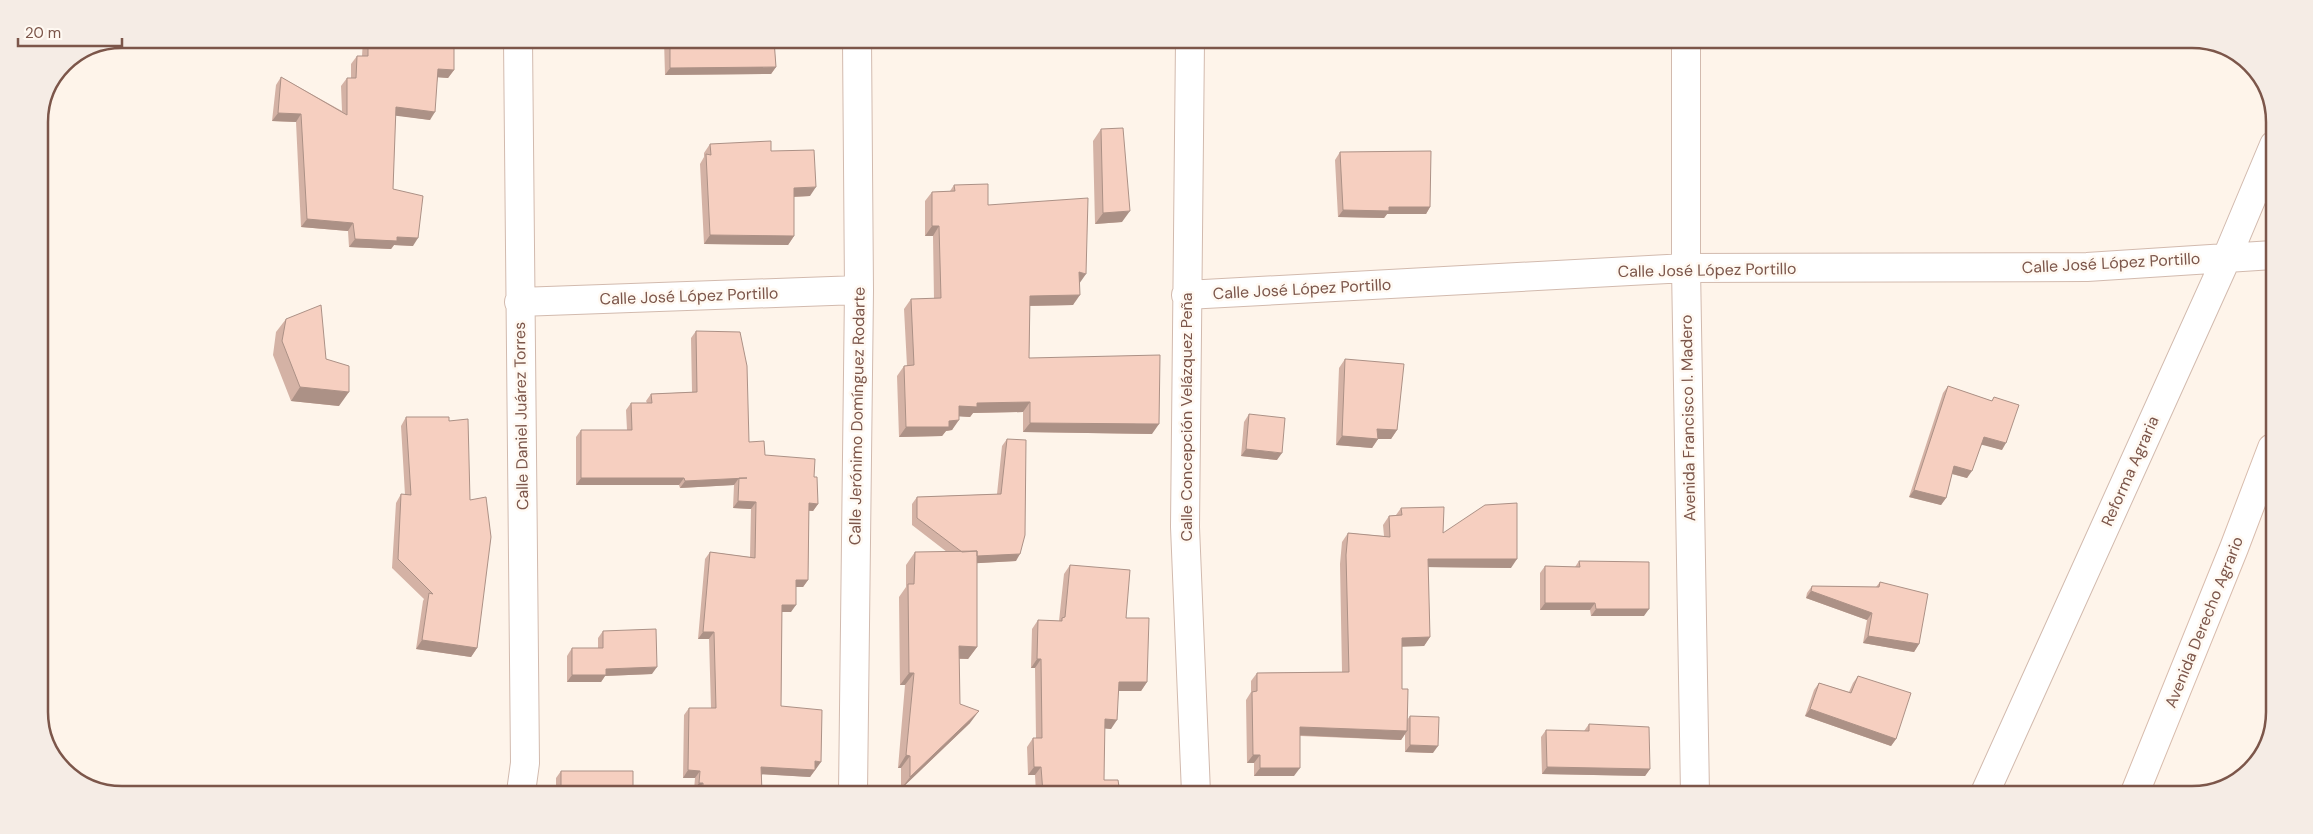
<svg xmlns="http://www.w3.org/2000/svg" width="2313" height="834" viewBox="0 0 2313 834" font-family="'DM Sans',sans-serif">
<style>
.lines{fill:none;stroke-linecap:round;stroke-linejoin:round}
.street-casing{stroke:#d2baae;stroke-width:30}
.secondary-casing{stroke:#d8bcad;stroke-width:30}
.street{stroke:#fff;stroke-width:28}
.secondary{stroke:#fff;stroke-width:28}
.wall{fill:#d4b2a5}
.shaded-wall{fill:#ac9186}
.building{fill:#f6cfc0;stroke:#ac9186}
.labels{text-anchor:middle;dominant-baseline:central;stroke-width:5;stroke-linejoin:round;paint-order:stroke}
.street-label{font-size:16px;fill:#7c564a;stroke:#fff9f2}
.rim{fill:none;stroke:#7c564a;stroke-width:2.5}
</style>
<rect width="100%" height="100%" fill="#fef4ea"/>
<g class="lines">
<!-- street casing -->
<g class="street-casing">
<path id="street" d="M518,40L525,763L521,792
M1190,41L1185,527L1196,793
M1686,42V268L1695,794
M1186,295L1686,268L2087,267L2273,255
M519,302L859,290
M853,793L859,290L857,40
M1984,795L2227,257L2274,145"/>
</g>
<!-- secondary casing -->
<g class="secondary-casing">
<path id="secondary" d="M2134,795L2234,548L2272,448"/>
</g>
<!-- street -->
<use href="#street" class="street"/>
<!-- secondary -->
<use href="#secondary" class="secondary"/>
</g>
<!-- wall -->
<path class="wall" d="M363,39H454V70L448,78L438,77L430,120L395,115L393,189L413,246L394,245L391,249L349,247L348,231L301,227L296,122L272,121L276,85L281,77L342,111L341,86L347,78H351V64L357,56H362Z
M664,40H774L776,67L771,74L665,75Z
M1101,129L1122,222L1095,224L1093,141Z
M710,144L771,151L810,196L794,197V236L788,245L704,244L700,164L704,157V153Z
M1340,152L1430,207L1426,214H1387L1384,218L1338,217L1335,160Z
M954,185L988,205L1079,284L1073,305L1030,306L1029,358L1152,434L1023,432V412L973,413L970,417L959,416L952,430L946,431L942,436L899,437L897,376L904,366H907L904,309L911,299H934L933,236H925V201L932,192L950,191Z
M286,319L326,359L339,406L291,401L273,355L276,332Z
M696,331L749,442L765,455L814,477L818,504L813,511H809L808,580L803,587H796L791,612H782L781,706L816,769L810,777L762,774V792H698V790H694L695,778H683L684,715L689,708H711L709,639H698L705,559L710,552L750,557L751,509L733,508L734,485L680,488L679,485H576V437L581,430H627L626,410L631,403H647L646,401L651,394L692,392L691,338Z
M1345,359L1397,430L1391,439H1378L1372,448L1336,445L1339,368Z
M1948,386L1992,401L1994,397L2002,450L1982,444L1967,478L1952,474L1946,498L1941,505L1909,497L1943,393Z
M1249,414L1277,460L1241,456L1244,422Z
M406,417L449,421L470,500L477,648L471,657L416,649L423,601L424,599L392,568L396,503L401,494L405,495L401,426Z
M1007,439L1016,561L977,563V647L968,659H959L960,704L970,723L901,789V768H898L905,685H900L899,597L906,587V565L915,552H947L912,525V504L917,497L997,494L1002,446Z
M1401,508L1443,533L1511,568L1428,567L1430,637L1424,646H1402V689L1407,720L1410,716L1433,753L1405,752V734L1401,740L1300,736L1294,776H1254V763H1247L1246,700L1251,692V681L1257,673L1342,672L1340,564L1342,542L1348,533L1384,536L1383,525L1389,516L1396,515Z
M1579,561L1644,616H1591L1590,610H1540V573L1545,566L1575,567Z
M1070,565L1126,618L1147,682L1141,691H1119L1111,729L1104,728V780L1120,793H1036L1035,775H1028L1027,747L1033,738H1036L1035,668H1031L1032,629L1038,620L1059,621L1064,574Z
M1880,582L1919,644L1914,652L1863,643L1867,620L1806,598L1807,593L1812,586L1876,587Z
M603,631L652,674L605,676L601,682H567V656L572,648H598V638Z
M1858,676L1896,739L1891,746L1805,716L1814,690L1819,683L1849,692L1853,683Z
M1589,724L1650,769L1645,776L1542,774L1541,737L1546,730L1584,731Z
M2270,724V739L2251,766L2265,731Z
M561,771L633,792H556V778Z"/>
<!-- shaded-wall -->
<path class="shaded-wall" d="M1070,41H1128L1127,43H1068Z
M776,67L771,74L665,75L670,68Z
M438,69L454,70L448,78L433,77Z
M396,107L435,112L430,120L390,115Z
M278,113L301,114L296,122L272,121Z
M816,187L810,196L788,197L794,188Z
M1389,207H1430L1426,214H1387L1384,218L1338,217L1343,210Z
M1130,211L1122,222L1095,224L1103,213Z
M307,219L353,223L348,231L301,227Z
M932,226H939L933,236H925Z
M710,235L794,236L788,245L704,244Z
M397,237L418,238L413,246L394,245L391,249L349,247L355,239Z
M1079,272L1086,274L1079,284Z
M1080,295L1073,305L1023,306L1030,296Z
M300,387L349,392L339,406L291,401Z
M1030,402L1023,412L973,413L970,417L952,416L959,406L977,403Z
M959,420L952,430L946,431L942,436L899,437L906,427L949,421Z
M1030,423L1159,424L1152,434L1023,432Z
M1377,429L1397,430L1391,439H1378L1372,448L1336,445L1342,436Z
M1984,437L2006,443L2002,450L1979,444Z
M1246,449L1282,453L1277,460L1241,456Z
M1954,466L1972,471L1967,478L1949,473Z
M581,478H684L679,485H576Z
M739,478L734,485L680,488L685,481L747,478Z
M1914,490L1946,498L1941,505L1909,497Z
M738,501L756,502L751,509L733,508Z
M809,503L818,504L813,511L804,510Z
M1020,554L1016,561L963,564L968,556Z
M1428,559H1517L1511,568L1422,567Z
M796,580H808L803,587H791Z
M1811,591L1872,613L1867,620L1806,598Z
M1545,603H1595L1590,610H1540Z
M782,605H796L791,612H777Z
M1596,609H1649L1644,616H1591Z
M703,632H714L709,639H698Z
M1868,636L1919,644L1914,652L1863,643Z
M1430,637L1424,646L1396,647L1402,638Z
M422,640L477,648L471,657L416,649Z
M959,646L977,647L968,659L950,658Z
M1037,659H1041L1035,668H1031Z
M657,667L652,674L605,676L601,682H567L572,675L606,669Z
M909,673H914L905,685H900Z
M1119,682H1147L1141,691H1113Z
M1810,709L1896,739L1891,746L1805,716Z
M979,711L970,723L901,789L910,777Z
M1105,719L1117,720L1111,729L1099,728Z
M1300,727L1407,731L1401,740L1294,735Z
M1410,745L1438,746L1433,753L1405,752Z
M906,755L910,756L901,768H898Z
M1253,755H1260L1254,763H1247Z
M815,761L821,762L816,769L810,768Z
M761,767L815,770L810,777L756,774Z
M1034,767H1041L1035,775H1028Z
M1547,767L1650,769L1645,776L1542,774Z
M1260,768H1300L1294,776H1254Z
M688,770L700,771L695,778H683Z
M699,783H703L698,790H694Z"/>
<!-- building -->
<path class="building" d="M368,39H454V70L438,69L435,112L396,107L393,189L423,196L418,238L397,237V241L355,239L353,223L307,219L301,114L278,113L281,77L347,115V78H356L357,56H368Z
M670,40H774L776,67L670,68Z
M1123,128L1130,211L1103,213L1101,129Z
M771,141V151L814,150L816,187L794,188V236L710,235L706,154L711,155L710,144Z
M1431,151L1430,207H1389V211L1343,210L1340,152Z
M988,184V205L1088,198L1086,274L1079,272L1080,295L1030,296L1029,358L1160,355L1159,424L1030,423V402L977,403V407L959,406V420L949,421V427H906L904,366L914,365L911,299L941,298L939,226H932V192L955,191L954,185Z
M321,305L326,359L349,366V392L300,387L282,341L286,319Z
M696,331L740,332L747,366L749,442L764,441L765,455L815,459L814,477H817L818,504L809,503L808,580H796V605H782L781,706L822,710L821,762L815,761V770L761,767L762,792H703V783H699L700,771L688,770L689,708H716L714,632H703L710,552L755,558L756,502L738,501L739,478H747L685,481L684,478H581V430H632L631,403H652L651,394L697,392Z
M1345,359L1404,364L1397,430L1377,429L1378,439L1342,436Z
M1948,386L1992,401L1994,397L2019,405L2006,443L1984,437L1972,471L1954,466L1946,498L1914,490Z
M1249,414L1285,418L1282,453L1246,449Z
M406,417H449V421L468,419L470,500L486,497L491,537L477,648L422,640L429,593L433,594L398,559L401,494L411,495Z
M1007,439L1026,440L1025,535L1020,554L977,556V551L962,552L917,518V497L1001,494Z
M1517,503V559H1428L1430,637L1402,638V689H1408L1407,731L1300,727V768H1260V755H1253L1252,692L1257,691V673L1349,672L1346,555L1348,533L1390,537L1389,516L1402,515L1401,508L1444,507L1443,533L1485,505Z
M977,551V647L959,646L960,704L979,711L910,777V756L906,755L914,673H909L908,584H914L915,552Z
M1579,561L1649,562V609H1596L1595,603H1545V566L1580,567Z
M1070,565L1130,570L1126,618H1149L1147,682H1119L1117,720L1105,719L1104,780H1118L1120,793H1043L1041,767H1034L1033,738H1042L1041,659H1037L1038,620L1062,621V618L1065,617Z
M1880,582L1928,594L1919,644L1868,636L1872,613L1811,591L1812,586L1879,587Z
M656,629L657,667L606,669V675H572V648H603V631Z
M1858,676L1911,693L1896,739L1810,709L1819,683L1851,693Z
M1410,716L1439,717L1438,746L1410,745Z
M1589,724L1649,727L1650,769L1547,767L1546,730L1589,731Z
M2270,724V739L2255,759Z
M561,771H633V792H561Z"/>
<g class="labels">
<!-- street labels -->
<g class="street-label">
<text transform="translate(2111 263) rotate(-3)">Calle José López Portillo</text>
<text transform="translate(1707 270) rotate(-1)">Calle José López Portillo</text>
<text transform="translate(1302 289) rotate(-3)">Calle José López Portillo</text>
<text transform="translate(689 296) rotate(-2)">Calle José López Portillo</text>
<text transform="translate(521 416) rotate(-91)">Calle Daniel Juárez Torres</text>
<text transform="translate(857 416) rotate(-89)">Calle Jerónimo Domínguez Rodarte</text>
<text transform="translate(1186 417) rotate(-90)">Calle Concepción Velázquez Peña</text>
<text transform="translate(1688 418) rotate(-91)">Avenida Francisco I. Madero</text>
<text transform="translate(2130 471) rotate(-66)">Reforma Agraria</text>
<text transform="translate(2204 622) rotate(-68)">Avenida Derecho Agrario</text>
</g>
</g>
<!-- crop -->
<path d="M0 0H2313V834H0ZM122 48H2192A74 74 0 0 1 2266 122V712A74 74 0 0 1 2192 786H122A74 74 0 0 1 48 712V122A74 74 0 0 1 122 48Z" fill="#f5ece5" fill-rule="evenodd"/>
<path class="rim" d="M122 48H2192A74 74 0 0 1 2266 122V712A74 74 0 0 1 2192 786H122A74 74 0 0 1 48 712V122A74 74 0 0 1 122 48Z"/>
<!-- scale -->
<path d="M18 38v8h104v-8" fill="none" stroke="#7c564a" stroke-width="2.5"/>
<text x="25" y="38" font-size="15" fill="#7c564a" stroke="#fff9f2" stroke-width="4" paint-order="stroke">20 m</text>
</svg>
